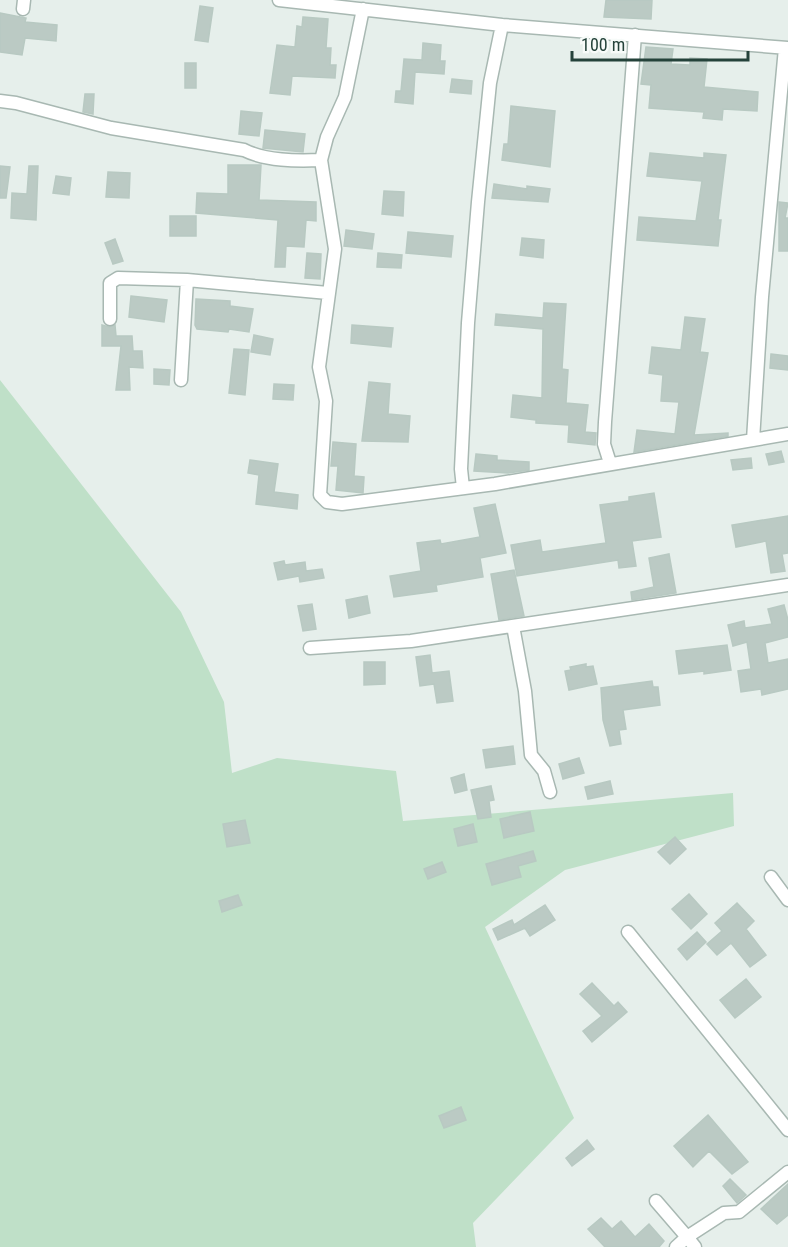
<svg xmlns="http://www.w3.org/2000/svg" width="788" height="1247" viewBox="0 0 788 1247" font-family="'Roboto Condensed',sans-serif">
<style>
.green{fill:#bfe0c8}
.building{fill:#bbcac4;stroke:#b8c9c2;stroke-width:1.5}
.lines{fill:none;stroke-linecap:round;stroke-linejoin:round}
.minor-casing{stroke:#a8b8b2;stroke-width:15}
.minor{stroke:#fff;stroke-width:12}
</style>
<rect width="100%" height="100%" fill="#e6efeb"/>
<!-- green -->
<path class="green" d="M0,380L181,612L224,702L232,773L277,758L396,771L403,821L733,793L734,826L565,870L485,927L574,1118L473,1223L476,1247H0Z"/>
<!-- building -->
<path class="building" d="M606,0H652L651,19L604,17Z
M200,6L213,8L208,42L195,40Z
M0,13L26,18L25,22L57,25L56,41L25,38L22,55L0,52Z
M303,17L328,19L326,48H331L330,65H336L335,78L292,76L290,95L270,93L277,45L295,47L297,26L302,27Z
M423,43L441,45L440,61H445L444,74L415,72L413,104L395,102L396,91H401L404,59L422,60Z
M646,47L673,49L671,64L690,65V58L707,59L704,87L758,92L757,111L723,109L722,120L703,118L704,112L649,108L651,85L641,84Z
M185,63H196V88H185Z
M452,79L472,81L471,94L450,92Z
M85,94H94L93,114L83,112Z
M511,106L555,111L550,167L502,160L504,144H508Z
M241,111L262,113L259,136L239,134Z
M265,130L305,134L303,152L263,148Z
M650,153L704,158V153L726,155L718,220H721L718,246L637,240L639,217L696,221L702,181L647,176Z
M228,165H261L259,200L316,202V221L306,220L304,247L286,246L285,267H275L278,220L196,213L197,193L228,194Z
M0,166L10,167L6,198H0Z
M29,166H38L36,220L11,218L12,193L27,194Z
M108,172L130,173L129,198L106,197Z
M56,176L71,178L69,195L53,193Z
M494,184L527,189V186L550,189L548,202L492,198Z
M384,191L404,192L403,216L382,214Z
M779,202L788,203L785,218H788V251H779Z
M170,216H196V236H170Z
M346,230L374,234L372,249L344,246Z
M408,232L453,236L451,257L406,253Z
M522,238L544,240L543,258L520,255Z
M115,239L123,261L113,264L105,243Z
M307,253L321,254L320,279L305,278Z
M378,253L402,255L401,268L377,267Z
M131,296L167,300L164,322L129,317Z
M196,299L230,301V306L253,309L249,332L229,329L228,332L197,329L195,325Z
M544,303L566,304L562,369L568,370L566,403L588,405L585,432L596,433L595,445L568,442L569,425L536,423V420L511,417L513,395L542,398L543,329L495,325L496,314L543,318Z
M685,317L705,319L700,352L708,353L694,435L728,433V436L634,452L637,430L675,434L679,402L661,401L663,375L649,373L652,347L681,350Z
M102,325L109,327L115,325L116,336H132L133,351H142L143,368L129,367L130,390H116L121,346H102Z
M352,325L393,328L391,347L351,343Z
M254,335L273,339L270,355L251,352Z
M234,349L249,350L245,395L229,393Z
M771,354L788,356V370L770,368Z
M154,369L170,370L169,385L154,384Z
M369,382L390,384L388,414L410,416L408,442L362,441Z
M274,384L294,385L293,400L273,399Z
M333,442L356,444L354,476L364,477L363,493L336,490L338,466H331Z
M781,451L784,462L769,465L766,454Z
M476,454L497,456V460L529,462V470L508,473L474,471Z
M751,458L752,468L733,470L731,460Z
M250,460L278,464L274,492L298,495L297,509L256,504L259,475L248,473Z
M654,493L661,537L632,541L636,566L619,568L618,560L517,576L511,545L540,540L542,552L606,543L600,505L629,501V497Z
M495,504L506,553L480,558L483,577L436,585L437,591L394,597L390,576L421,571L417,543L440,540L441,544L480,537L474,508Z
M788,516V553L782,554L785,571L771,573L766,541L736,547L732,525Z
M669,554L676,593L632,600L631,592L654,587L649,558Z
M284,561L285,565L305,562L306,571L322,569L324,578L300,582L299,576L278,580L274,563Z
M514,570L524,616L499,620L491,574Z
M367,596L370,613L349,618L346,600Z
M312,604L316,629L303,631L298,606Z
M784,605L788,620V637L765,643L768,663L788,659V689L762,695L761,689L741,692L738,671L751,669L747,642L733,646L728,625L744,621L745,628L772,624L768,609Z
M727,645L731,670L704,674V671L679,674L676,651Z
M430,655L432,673L449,671L453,701L437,703L434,684L420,686L416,657Z
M364,662H385V684L364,685Z
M586,664V667L593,666L597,684L569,690L565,671L571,670L570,667Z
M652,681L653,687H658L660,705L623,710L626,729L619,730L621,744L610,746L603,720L601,688Z
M513,746L515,764L486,768L483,750Z
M579,758L584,773L563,779L559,764Z
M464,774L467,790L455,793L451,778Z
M610,781L613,794L588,799L585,787Z
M491,786L494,800L489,801L491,817L478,819L471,790Z
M530,812L534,831L504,838L500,819Z
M245,820L250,843L227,847L223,824Z
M473,824L477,842L458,846L454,829Z
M675,837L686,849L670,864L658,852Z
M533,851L536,861L518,866L521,877L492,885L486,864Z
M442,862L446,872L428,879L424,869Z
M689,894L707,914L691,929L672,909Z
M238,895L242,905L222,912L219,901Z
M737,903L754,921L746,929L766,955L750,967L731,943L717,955L707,944L722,931L715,923Z
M545,905L555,920L530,936L525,928L498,940L493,929L512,920L514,925Z
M697,932L706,942L687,960L678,949Z
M746,979L761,997L735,1018L720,1000Z
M592,983L614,1006L618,1002L627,1012L592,1042L583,1031L602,1016L580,994Z
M461,1107L466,1120L444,1128L439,1116Z
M708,1115L748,1162L732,1174L709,1151L693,1167L674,1146Z
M587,1140L594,1149L572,1166L566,1158Z
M730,1179L746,1195L737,1203L723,1186Z
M788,1184V1215L777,1224L761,1209Z
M601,1218L612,1229L621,1221L635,1237L649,1224L664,1241L659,1247H605L588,1229Z"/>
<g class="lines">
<!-- minor casing -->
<g class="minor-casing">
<path id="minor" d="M279,0L502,25L788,48
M23,9L24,0
M363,9L345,97L327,137L321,160L335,249L319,367L326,401L320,495L327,502L342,504L495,484L788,434
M0,101L16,103L111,128L244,150C266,161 296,161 321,160
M110,319V283L118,278L187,280L328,293
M181,380L187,280
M753,440L762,297L785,48
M610,463L604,444L605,422L635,35
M463,488L461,469L468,323L478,202L490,83L502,25
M513,626L525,691L531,755L544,771L550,792
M310,648L411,641L788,585
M771,877L788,900
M628,932L788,1130
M656,1201L687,1237L724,1213L739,1212L788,1172
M676,1247L687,1237L695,1247"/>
</g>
<!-- minor -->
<use href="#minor" class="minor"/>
</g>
<!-- scale -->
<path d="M572 51v9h176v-9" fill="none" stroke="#24423a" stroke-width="3"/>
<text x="581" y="51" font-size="18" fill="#24423a" stroke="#f7fbf9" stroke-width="4.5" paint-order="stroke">100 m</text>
</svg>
